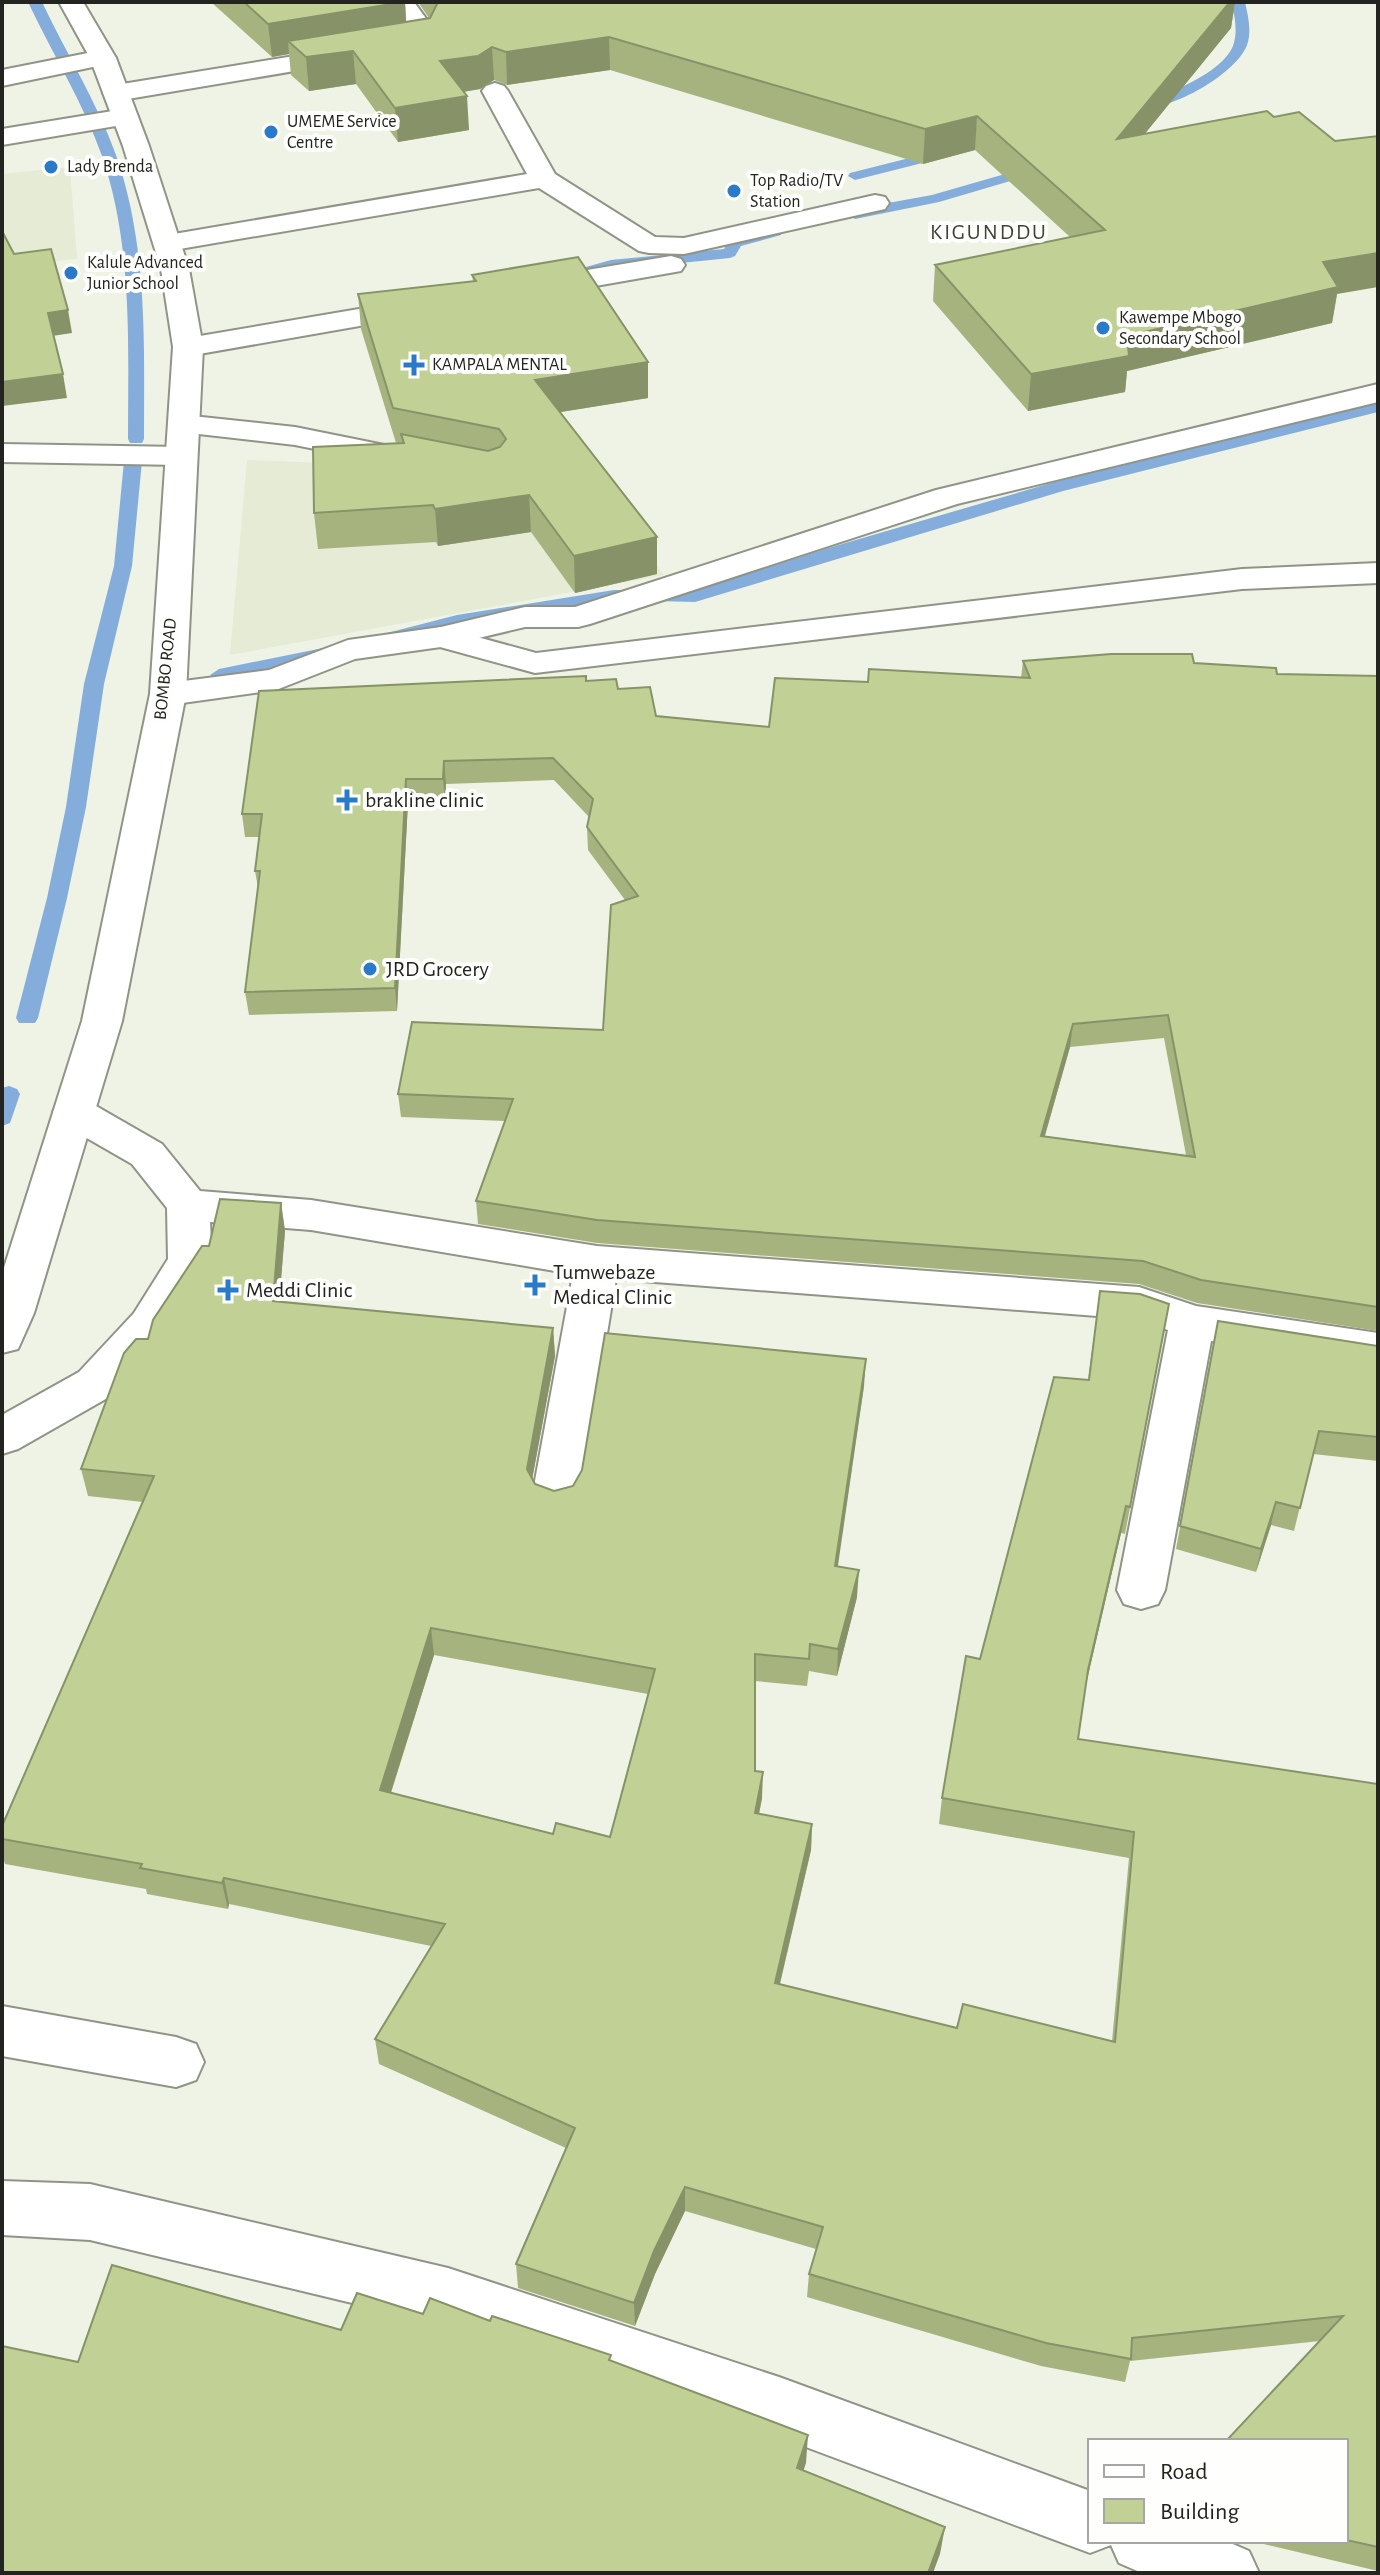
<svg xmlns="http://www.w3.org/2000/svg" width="1380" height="2575" viewBox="0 0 1380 2575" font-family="'Alegreya Sans',sans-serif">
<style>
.built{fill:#e5ebd5}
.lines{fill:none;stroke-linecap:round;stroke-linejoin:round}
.stream{fill:#84addb;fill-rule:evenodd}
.lane-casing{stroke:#909487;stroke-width:4}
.street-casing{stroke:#909487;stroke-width:4}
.primary-casing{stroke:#909487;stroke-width:4}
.lane{fill:#fff;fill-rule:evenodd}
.street{fill:#fff;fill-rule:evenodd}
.primary{fill:#fff;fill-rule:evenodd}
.wall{fill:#a6b37f;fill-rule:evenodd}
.shaded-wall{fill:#879268}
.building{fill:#c1d094;stroke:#879268;stroke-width:2;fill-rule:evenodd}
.poi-dot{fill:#297ac9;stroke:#fefffc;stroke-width:3}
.labels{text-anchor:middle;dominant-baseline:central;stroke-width:8;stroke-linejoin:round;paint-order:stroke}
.far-poi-label{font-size:18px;fill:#23241f;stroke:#fefffc;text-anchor:start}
.far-street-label{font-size:18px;fill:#23241f;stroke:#fefffc}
.far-quarter-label{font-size:22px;letter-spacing:2px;fill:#3e4135;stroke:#fefffc}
.poi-label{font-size:22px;fill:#23241f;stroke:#fefffc;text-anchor:start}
</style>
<rect width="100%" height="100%" fill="#eff3e5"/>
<!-- built -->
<path class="built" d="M70,167L77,259L2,266V174Z
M247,460L589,473L664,575L230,655Z"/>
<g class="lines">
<!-- stream -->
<path class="stream" d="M28,2H42C66,53 97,102 116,155C148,246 144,344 144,439L142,443H130L128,439C128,344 133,247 102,156C83,102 52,53 28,2Z
M1231,2H1245C1248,16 1252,31 1247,45C1237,73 1171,111 1143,107V101C1169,94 1222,73 1233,46C1238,32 1235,16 1231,2Z
M945,149L952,153L950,156L855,180L848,176L850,173Z
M1036,165L1041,166V172L939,202L855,219L847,214L855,209L932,195Z
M776,227L781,229V235L741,246L735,256L730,258L612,270L574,280L566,275L568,272L611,260L724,249L729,240Z
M1378,402V412L1063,491L695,602L614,600L457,626L394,643L385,637L387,633L457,615L614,590L694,591L825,549L1051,483Z
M133,456L142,461L132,566L104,684L86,807L67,898L38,1018L35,1023H19L16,1018L47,898L66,807L84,684L114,566L124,461Z
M323,648L332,654L330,658L219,681L210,675L219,669Z
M9,1086L17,1089L20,1094L10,1123L2,1126V1088Z"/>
<!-- lane casing -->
<g class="lane-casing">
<path id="lane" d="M390,2H414L438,35L432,48L116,101L107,98L103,93L107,88L116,85L412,37Z
M103,50L112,53L116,58L112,63L2,86V70Z
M495,83L504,86L508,91L555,174L655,237L684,238L875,195L885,197L889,203L885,209L684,254L649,253L639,251L539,188L168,251L158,249L154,243L158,237L168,235L527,174L482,91L486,86Z
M125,109L134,111L138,117L134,123L2,145V129Z
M671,256L681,259L685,265L681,271L533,297L523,294L519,288L523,282L533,279Z
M418,299L428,302L433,308L428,314L188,356L177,353L173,347L177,341L188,338Z
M183,415L295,427L409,450L414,457L409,464L398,466L295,445L172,431L168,424L172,417Z
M2,444L181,447L192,449L197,456L192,463L181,465L2,462Z
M1378,563V583L1242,589L535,673L429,644L424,637L429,630L441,627L536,653L1242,569Z
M2,2006L176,2037L196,2044L204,2062L196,2080L176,2087L2,2056Z"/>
</g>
<!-- street casing -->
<g class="street-casing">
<path id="street" d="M1378,384V402L957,504L590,624L578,627H525L441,647L355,659L276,690L168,705L156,701L150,694L156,687L168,683L269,670L348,640L441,627L525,607H575L936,490Z
M74,1098L89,1102L162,1144L200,1191L311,1200L597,1246L1139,1287L1196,1306L1378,1333V1367L1211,1341L1165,1590L1158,1604L1141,1609L1124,1604L1117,1590L1168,1330L1136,1319L616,1279L580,1497L573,1510L556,1515L539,1510L532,1497L573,1274L311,1230L210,1222L212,1260L166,1335L111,1396L18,1449L2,1454V1415L79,1372L134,1313L168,1259L167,1208L132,1164L59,1122L53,1112L59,1102Z
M2,2181L90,2184L448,2268L779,2377L1090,2491V2541H1226L1249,2551L1259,2573H1142L1119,2563L1111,2545L1090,2553L779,2437L448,2326L90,2240L2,2235Z"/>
</g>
<!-- primary casing -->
<g class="primary-casing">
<path id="primary" d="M59,2H83L116,58L149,146L189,269L203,347L186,694L122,1021L34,1313L18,1349L2,1353V1274L82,1021L150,694L173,347L161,269L123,146L90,58Z"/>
</g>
<!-- lane -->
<use href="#lane" class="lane"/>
<!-- street -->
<use href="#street" class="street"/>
<!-- primary -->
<use href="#primary" class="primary"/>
</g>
<!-- wall -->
<path class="wall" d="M211,2H405L406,22L429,18L418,2H1235L1231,28L1145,133L1337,294L1332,323L1127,371L1125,392L1028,411L933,301L935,265L1070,237L975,150L923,164L610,70L507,85L494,80L480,89L464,92L469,130L398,142L356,84L309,91L291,75L289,54L272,57Z
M472,275L648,362V398L560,412L657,537V574L575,593L531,532L438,546L436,542L318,549L314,513L396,443L361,329L358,294L473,281Z
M1023,661L1194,663L1277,674L1378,676V1331L1197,1303L1139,1284L597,1243L478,1224L476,1201L505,1121L401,1117L398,1094L603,1030L625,900L588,850L587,827L589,817L554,780L446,784L445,801L408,802L397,1011L249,1015L245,992L258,888L255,871L259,837H245L242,814L586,681L618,689L656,716L769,727L868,682L1021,678ZM1164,1038L1186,1155L1045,1136L1070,1047Z
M281,1203L285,1231L279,1302L553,1328L555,1356L532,1479L535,1484L554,1491L573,1486L864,1386L837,1566L857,1597L837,1676L809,1671L807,1686L755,1681V1771L762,1798L759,1814L812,1824L811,1850L780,1984L957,2028L1112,2041L1129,1858L939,1824L942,1798L980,1659L1088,1380L1100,1291L1169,1304L1125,1534L1121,1533L1085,1689L1078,1739L1378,1784V2571L1251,2541H1346V2441L1320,2341L1130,2361L1125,2382L1041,2366L807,2297L809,2274L816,2249L685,2211L655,2274L635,2326L518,2288L516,2264L566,2148L379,2064L375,2039L431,1946L229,1904L228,1909L147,1894L146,1889L5,1864L2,1854V1826L143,1502L88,1496L81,1469L148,1339L209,1246ZM434,1655L648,1694L610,1837L553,1834L391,1793Z
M1218,1321L1378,1346V1461L1313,1454L1294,1531L1271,1525L1256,1572L1176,1549Z"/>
<!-- shaded-wall -->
<path class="shaded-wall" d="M405,2L407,35L288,41L289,54L272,57L268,24Z
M1230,2H1235L1231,28L1113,173L1117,139Z
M609,37L610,70L507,85L506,52Z
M492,47L494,80L480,89L442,95L440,61Z
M353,51L356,84L309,91L306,57Z
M467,96L469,130L398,142L395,108Z
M977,116L975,150L923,164L925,129Z
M1378,253V287L1337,294L1332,323L1127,371L1125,392L1028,411L1031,374L1127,336L1323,262Z
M68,310L72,333L52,336L48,313Z
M648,362V398L536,416L535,380Z
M63,374L67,398L2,406V382Z
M529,495L531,532L438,546L435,509Z
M657,537V574L575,593L574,556Z
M444,761L446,784L445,801L443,779Z
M406,779L408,802L397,1011L395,988Z
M1073,1024L1070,1047L1038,1159L1041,1136Z
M281,1203L285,1231L277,1329L273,1301Z
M553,1328L555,1356L529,1496L527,1469Z
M866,1359L864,1386L834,1593L835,1566Z
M1276,1502L1271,1525L1256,1572L1261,1549Z
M1126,1506L1121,1533L1083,1697L1088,1670Z
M859,1570L857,1597L837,1676L838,1649Z
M431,1628L434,1655L383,1817L380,1790Z
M763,1772L762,1798L754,1839L755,1813Z
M812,1824L811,1850L774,2008L775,1983Z
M224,1878L229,1904L228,1909L222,1883Z
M685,2187V2211L655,2274L635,2326L634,2303L654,2251Z
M808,2435L806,2463L795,2496L797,2468Z
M945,2527L940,2554L933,2573H928Z"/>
<!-- building -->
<path class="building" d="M244,2H404L268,24Z
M438,2H1230L1117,139L1267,111L1274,117L1299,112L1335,141L1378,136V253L1323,262L1338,287L1127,336L1129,356L1031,374L935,265L1105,230L977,116L925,129L609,37L506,52L492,47L478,56L440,61L467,96L395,108L353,51L306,57L288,41L430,18Z
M2,231L14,254L51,249L68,310L48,313L63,374L2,382Z
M578,257L648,362L535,380L657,537L574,556L529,495L435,509L433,505L314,513L313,447L404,443L401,434L488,451L500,447L506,439L499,429L393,408L358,294L476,281L472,275Z
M1111,654H1192L1194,663L1276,668L1277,674L1378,676V1307L1201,1280L1143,1261L597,1220L476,1201L513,1099L398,1094L412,1022L603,1030L611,905L638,896L587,827L593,799L553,758L444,761L443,779H406L395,988L245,992L260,871H255L262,814H242L259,691L586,676V681L616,679L618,689L650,687L656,716L769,727L775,678L868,682L869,669L1030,678L1023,661ZM1168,1015L1195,1157L1041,1136L1073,1024Z
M220,1199L281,1203L273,1301L553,1328L527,1469L535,1484L554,1491L573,1486L582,1470L605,1333L866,1359L835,1566L859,1570L838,1649L810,1644L809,1659L755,1654V1771L763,1772L755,1813L812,1824L775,1983L957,2028L963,2004L1115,2042L1134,1832L942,1798L966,1656L980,1659L1054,1377L1089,1380L1100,1291L1140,1294L1169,1304L1130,1507L1126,1506L1088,1670L1078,1739L1378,1784V2547L1346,2540V2441H1226L1343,2316L1132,2338L1131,2359L1046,2343L809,2274L823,2227L685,2187L654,2251L634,2303L516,2264L575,2128L375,2039L445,1924L224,1878L222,1883L140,1868L142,1864L2,1839V1826L154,1476L81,1469L124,1353L136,1339H148L153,1320L202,1246H209ZM431,1628L655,1669L610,1837L556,1823L553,1834L380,1790Z
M1218,1321L1378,1346V1437L1319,1431L1300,1508L1276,1502L1261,1549L1180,1526Z
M112,2265L341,2330L357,2293L423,2314L430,2298L490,2321L492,2316L611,2355L609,2360L808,2435L797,2468L945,2527L928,2573H2V2346L78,2362Z"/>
<!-- markers -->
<g class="poi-dot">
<circle cx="271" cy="132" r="8"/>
<circle cx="51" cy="167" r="8"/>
<circle cx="734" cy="191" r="8"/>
<circle cx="71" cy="273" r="8"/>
<circle cx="1103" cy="328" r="8"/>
<path d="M410 353h8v8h8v8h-8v8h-8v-8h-8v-8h8z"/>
<path d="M343 788h8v8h8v8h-8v8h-8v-8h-8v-8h8z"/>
<circle cx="370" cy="969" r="8"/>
<path d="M531 1273h8v8h8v8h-8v8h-8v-8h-8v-8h8z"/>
<path d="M224 1278h8v8h8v8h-8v8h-8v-8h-8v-8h8z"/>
</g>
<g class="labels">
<!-- far-poi labels -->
<g class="far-poi-label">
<text x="287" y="122">UMEME Service<tspan x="287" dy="21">Centre</tspan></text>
<text x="67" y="167">Lady Brenda</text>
<text x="750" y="181">Top Radio/TV<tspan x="750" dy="21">Station</tspan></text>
<text x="87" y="263">Kalule Advanced<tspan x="87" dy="21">Junior School</tspan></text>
<text x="1119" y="318">Kawempe Mbogo<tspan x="1119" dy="21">Secondary School</tspan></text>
<text x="432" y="365">KAMPALA MENTAL</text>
</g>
<!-- far-street labels -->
<g class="far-street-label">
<text transform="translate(166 669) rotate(-84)">BOMBO ROAD</text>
</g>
<!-- far-quarter labels -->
<g class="far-quarter-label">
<text x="989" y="232">KIGUNDDU</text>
</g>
<!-- poi labels -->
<g class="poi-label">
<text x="365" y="800">brakline clinic</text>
<text x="386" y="969">JRD Grocery</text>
<text x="553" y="1272">Tumwebaze<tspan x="553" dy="25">Medical Clinic</tspan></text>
<text x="246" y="1290">Meddi Clinic</text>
</g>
</g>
<!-- border -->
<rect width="1380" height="2575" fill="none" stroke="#23241f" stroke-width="8"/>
<!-- legend -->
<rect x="1088" y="2439" width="260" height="104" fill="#fefffc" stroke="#a6a7a4" stroke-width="2"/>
<rect x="1104" y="2465" width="40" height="12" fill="#ffffff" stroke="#a6a7a4" stroke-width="2"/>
<text x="1160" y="2479" font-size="24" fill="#23241f">Road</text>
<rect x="1104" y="2499" width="40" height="24" fill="#c1d094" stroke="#a6a7a4" stroke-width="2"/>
<text x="1160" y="2519" font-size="24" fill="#23241f">Building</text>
</svg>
